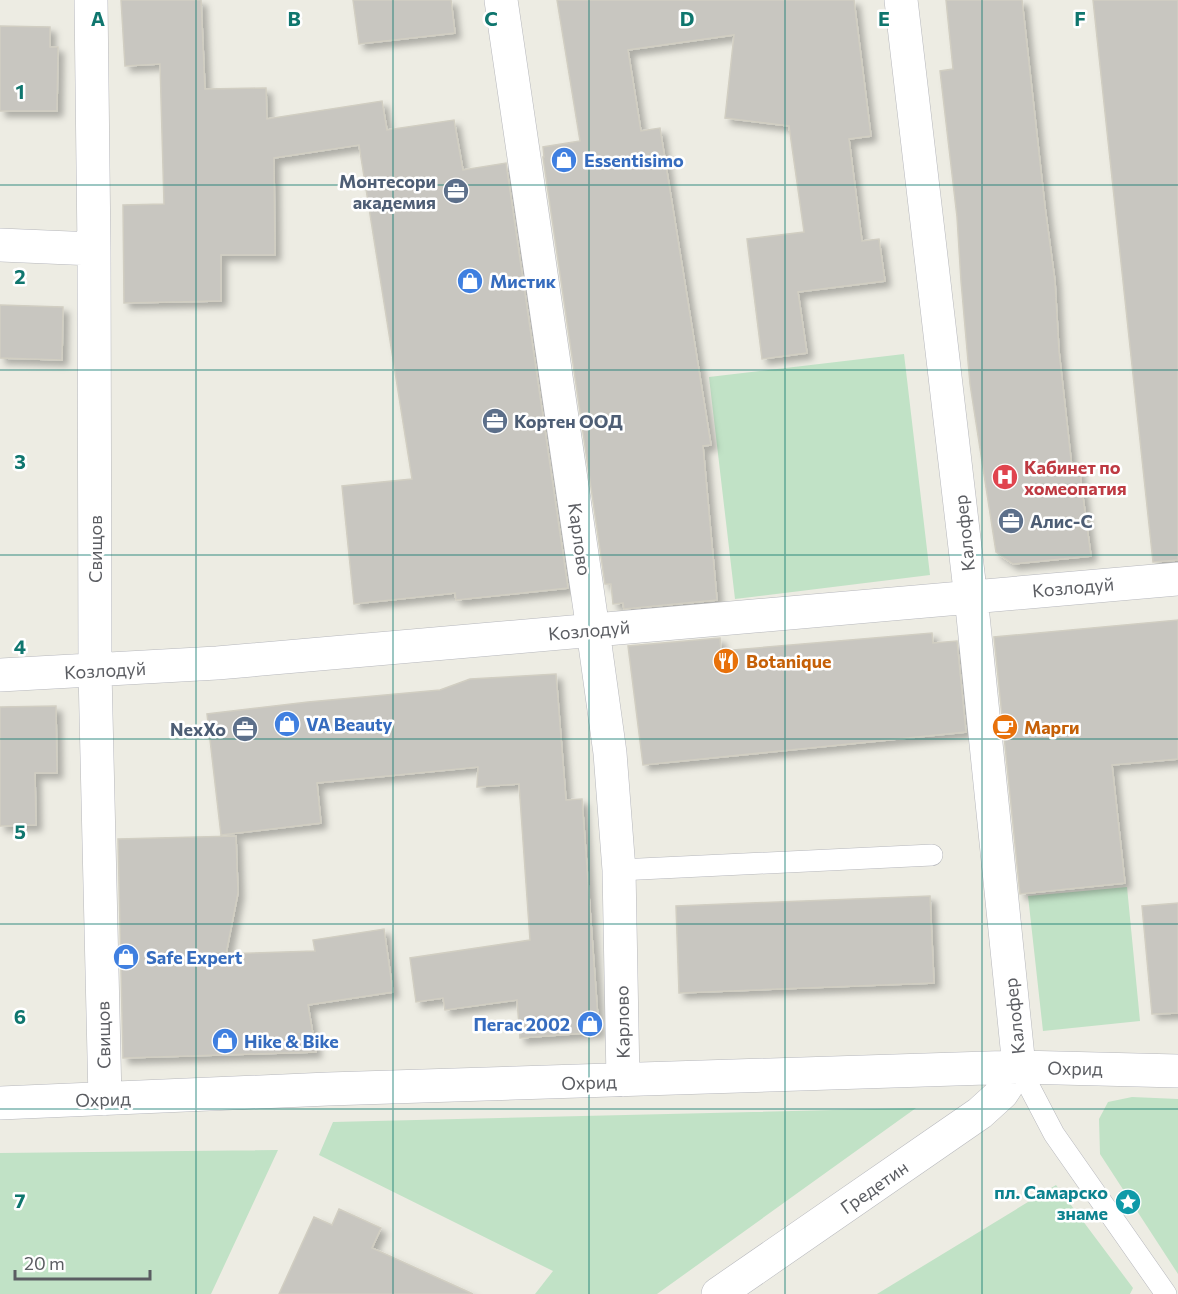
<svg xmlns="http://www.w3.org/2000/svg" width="1178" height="1294" viewBox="0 0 1178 1294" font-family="Commissioner,sans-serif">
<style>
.green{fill:#c1e2c6}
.building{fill:#c8c6c0;stroke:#d1cec2;stroke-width:1.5;filter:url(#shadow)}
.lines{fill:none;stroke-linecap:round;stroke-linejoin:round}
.service-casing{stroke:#b6b7bc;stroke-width:22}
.minor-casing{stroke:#b6b7bc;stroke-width:34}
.service{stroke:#fff;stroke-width:21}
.minor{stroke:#fff;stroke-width:33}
.grid{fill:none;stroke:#0f766e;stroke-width:1.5;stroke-opacity:0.55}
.labels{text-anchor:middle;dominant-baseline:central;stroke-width:5;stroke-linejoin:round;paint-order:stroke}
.shop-label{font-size:18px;font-weight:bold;fill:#366cbe;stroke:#fff;text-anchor:start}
.service-label{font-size:18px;font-weight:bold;fill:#4e5e75;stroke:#fff;text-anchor:end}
.health-label{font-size:18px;font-weight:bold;fill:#be3a42;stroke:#fff;text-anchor:start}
.street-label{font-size:18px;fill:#5b5d62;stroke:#fff}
.food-label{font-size:18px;font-weight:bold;fill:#c56008;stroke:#fff;text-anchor:start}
.culture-label{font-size:18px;font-weight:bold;fill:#0d838f;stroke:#fff;text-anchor:end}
.grid-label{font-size:20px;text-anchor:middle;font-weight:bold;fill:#0f766e;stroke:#fff;stroke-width:5;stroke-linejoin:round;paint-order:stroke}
</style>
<defs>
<filter id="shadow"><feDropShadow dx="5.5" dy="5.5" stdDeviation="3" flood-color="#0004"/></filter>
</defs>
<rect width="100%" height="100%" fill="#edece3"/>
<!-- green -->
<path class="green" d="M904,354L930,575L735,599L709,377Z
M1127,887L1140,1021L1043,1031L1028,896Z
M1132,1097L1178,1099V1274L1100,1154L1099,1119L1108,1102Z
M916,1108L657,1294H535L553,1271L319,1155L333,1122Z
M278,1150L211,1294H0V1153Z
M1056,1185L1133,1288L1130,1294H877Z"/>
<!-- building -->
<path class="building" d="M121,0H201L205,89L266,88L267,119L382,101L387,130L454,120L463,170L506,163L568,588L456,600L455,593L354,604L342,486L412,479L359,145L274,158L275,255H221V301L124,303L123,205L164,204L160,64L125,66Z
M353,0H451L455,33L359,44Z
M557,0H854L871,136L849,139L862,241L879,239L885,281L798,292L807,353L762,359L747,239L804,232L789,126L725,118L734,35L628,50L641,131L660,128L711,445L703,446L717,600L624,609L623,603L613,604L611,584H605L543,157H544L543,147L580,141Z
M946,0H1022L1045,207L1055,281L1059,351L1072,468L1079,467L1091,556L1013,564L996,552L970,384L961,281L957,217L940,71L953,69Z
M1093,0H1178V560L1153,562Z
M0,26L50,27V47H58L57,111H0Z
M0,305L63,307L62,360L0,358Z
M1178,620V759L1112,765L1125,883L1020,894L994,637Z
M932,633L933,643L957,641L966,732L643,765L628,646L720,638L721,651Z
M556,674L566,800L582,799L599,1032L520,1038L517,1000L445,1010L443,998L416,1002L410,958L530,940L519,784L477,787L478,767L317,783L321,823L221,835L207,714L308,702L440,690L470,679Z
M56,706L57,773H35L36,825L0,826V707Z
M236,836L238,893L226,954L315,951L313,940L384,929L393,992L308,1005L316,1052L123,1058L118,839Z
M930,896L934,983L679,993L676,906Z
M1178,903V1013L1152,1014L1142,906Z
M339,1209L381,1228L372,1248L473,1294H279L314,1217L332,1225Z"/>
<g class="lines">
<!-- service casing -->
<g class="service-casing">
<path id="service" d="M619,870L932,855
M1019,1067L1054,1134L1166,1294"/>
</g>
<!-- minor casing -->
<g class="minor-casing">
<path id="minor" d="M91,0L94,249L95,671L105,1099
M501,0L593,630L610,753L619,870L623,1080
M0,245L94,249
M0,675L217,663L1178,579
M0,1103L328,1089L1019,1067L1178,1071
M718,1294L980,1113L1002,1093L1019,1067L973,616L901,0"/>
</g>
<!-- service -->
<use href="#service" class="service"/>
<!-- minor -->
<use href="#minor" class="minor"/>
</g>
<!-- grid -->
<path class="grid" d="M196,0V1294M393,0V1294M589,0V1294M785,0V1294M982,0V1294M0,185H1178M0,370H1178M0,555H1178M0,739H1178M0,924H1178M0,1109H1178"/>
<!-- icons -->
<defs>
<g id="shop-disc" transform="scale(1.35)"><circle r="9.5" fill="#3f7fe0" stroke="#fff"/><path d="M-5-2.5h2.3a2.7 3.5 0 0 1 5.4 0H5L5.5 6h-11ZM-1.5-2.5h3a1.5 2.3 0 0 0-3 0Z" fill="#fff"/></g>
<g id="office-disc" transform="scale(1.35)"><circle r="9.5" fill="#5c6f8a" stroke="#fff"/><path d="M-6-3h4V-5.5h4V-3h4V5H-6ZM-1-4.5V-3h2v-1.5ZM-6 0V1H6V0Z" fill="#fff"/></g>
<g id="hospital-disc" transform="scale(1.35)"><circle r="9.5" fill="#e0444e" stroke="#fff"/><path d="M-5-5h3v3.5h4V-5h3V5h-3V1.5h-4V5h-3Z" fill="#fff"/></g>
<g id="restaurant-disc" transform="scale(1.35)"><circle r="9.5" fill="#e8710a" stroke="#fff"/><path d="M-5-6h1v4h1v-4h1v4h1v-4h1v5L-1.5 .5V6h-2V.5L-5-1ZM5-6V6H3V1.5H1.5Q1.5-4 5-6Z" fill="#fff"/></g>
<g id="cafe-disc" transform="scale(1.35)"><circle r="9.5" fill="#e8710a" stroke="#fff"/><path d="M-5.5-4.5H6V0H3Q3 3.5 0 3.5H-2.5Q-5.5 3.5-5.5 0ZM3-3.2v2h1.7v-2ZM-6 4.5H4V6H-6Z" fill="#fff"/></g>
<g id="sight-disc" transform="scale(1.35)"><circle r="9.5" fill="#0f9aa8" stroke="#fff"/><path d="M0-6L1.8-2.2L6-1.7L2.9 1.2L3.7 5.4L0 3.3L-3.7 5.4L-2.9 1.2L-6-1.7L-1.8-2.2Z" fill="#fff"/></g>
</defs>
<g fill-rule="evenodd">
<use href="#shop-disc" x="564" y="160"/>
<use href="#office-disc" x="456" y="191"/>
<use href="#shop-disc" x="470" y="281"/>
<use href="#office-disc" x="495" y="421"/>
<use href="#hospital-disc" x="1005" y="477"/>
<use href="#office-disc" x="1011" y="521"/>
<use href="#restaurant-disc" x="726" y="661"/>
<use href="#shop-disc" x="287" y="724"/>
<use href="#cafe-disc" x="1005" y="727"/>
<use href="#office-disc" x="245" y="729"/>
<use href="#shop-disc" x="126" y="957"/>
<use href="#shop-disc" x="590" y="1024"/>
<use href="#shop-disc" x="225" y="1041"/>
<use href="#sight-disc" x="1128" y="1202"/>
</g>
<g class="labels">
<!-- shop labels -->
<g class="shop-label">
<text x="584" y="160">Essentisimo</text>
<text x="490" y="281">Мистик</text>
<text x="306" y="724">VA Beauty</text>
<text x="146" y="957">Safe Expert</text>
<text x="570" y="1024" text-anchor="end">Пегас 2002</text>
<text x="244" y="1041">Hike &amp; Bike</text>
</g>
<!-- service labels -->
<g class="service-label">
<text x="436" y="181">Монтесори<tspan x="436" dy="21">академия</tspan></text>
<text x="514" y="421" text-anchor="start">Кортен ООД</text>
<text x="1030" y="521" text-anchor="start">Алис-С</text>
<text x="226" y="729">NexXo</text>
</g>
<!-- health labels -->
<g class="health-label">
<text x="1024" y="467">Кабинет по<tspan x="1024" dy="21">хомеопатия</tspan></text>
</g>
<!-- street labels -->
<g class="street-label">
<text transform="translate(964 533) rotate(-96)">Калофер</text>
<text transform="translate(580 539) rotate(82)">Карлово</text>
<text transform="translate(95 549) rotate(-90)">Свищов</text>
<text transform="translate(1073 587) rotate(-5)">Козлодуй</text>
<text transform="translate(589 630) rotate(-5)">Козлодуй</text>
<text transform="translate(105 670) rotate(-3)">Козлодуй</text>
<text transform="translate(1014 1016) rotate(-96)">Калофер</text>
<text transform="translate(622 1022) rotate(-91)">Карлово</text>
<text transform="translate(103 1035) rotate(-91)">Свищов</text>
<text transform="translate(1075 1068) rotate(1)">Охрид</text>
<text transform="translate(589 1082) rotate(-2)">Охрид</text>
<text transform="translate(103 1099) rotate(-2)">Охрид</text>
<text transform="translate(874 1187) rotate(-35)">Гредетин</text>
</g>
<!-- food labels -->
<g class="food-label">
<text x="746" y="661">Botanique</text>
<text x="1024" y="727">Марги</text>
</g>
<!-- culture labels -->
<g class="culture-label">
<text x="1108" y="1192">пл. Самарско<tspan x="1108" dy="21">знаме</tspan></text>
</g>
</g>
<g class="grid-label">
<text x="98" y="26">A</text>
<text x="294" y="26">B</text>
<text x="491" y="26">C</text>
<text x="687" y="26">D</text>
<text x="884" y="26">E</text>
<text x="1080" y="26">F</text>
<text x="20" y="99">1</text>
<text x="20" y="284">2</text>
<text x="20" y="469">3</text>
<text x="20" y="654">4</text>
<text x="20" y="839">5</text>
<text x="20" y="1024">6</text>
<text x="20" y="1208">7</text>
</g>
<!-- scale -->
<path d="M15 1270v9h135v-9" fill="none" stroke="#5b5d62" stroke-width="3"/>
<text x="24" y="1270" font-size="18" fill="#5b5d62" stroke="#ffffff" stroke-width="4.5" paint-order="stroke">20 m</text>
</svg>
